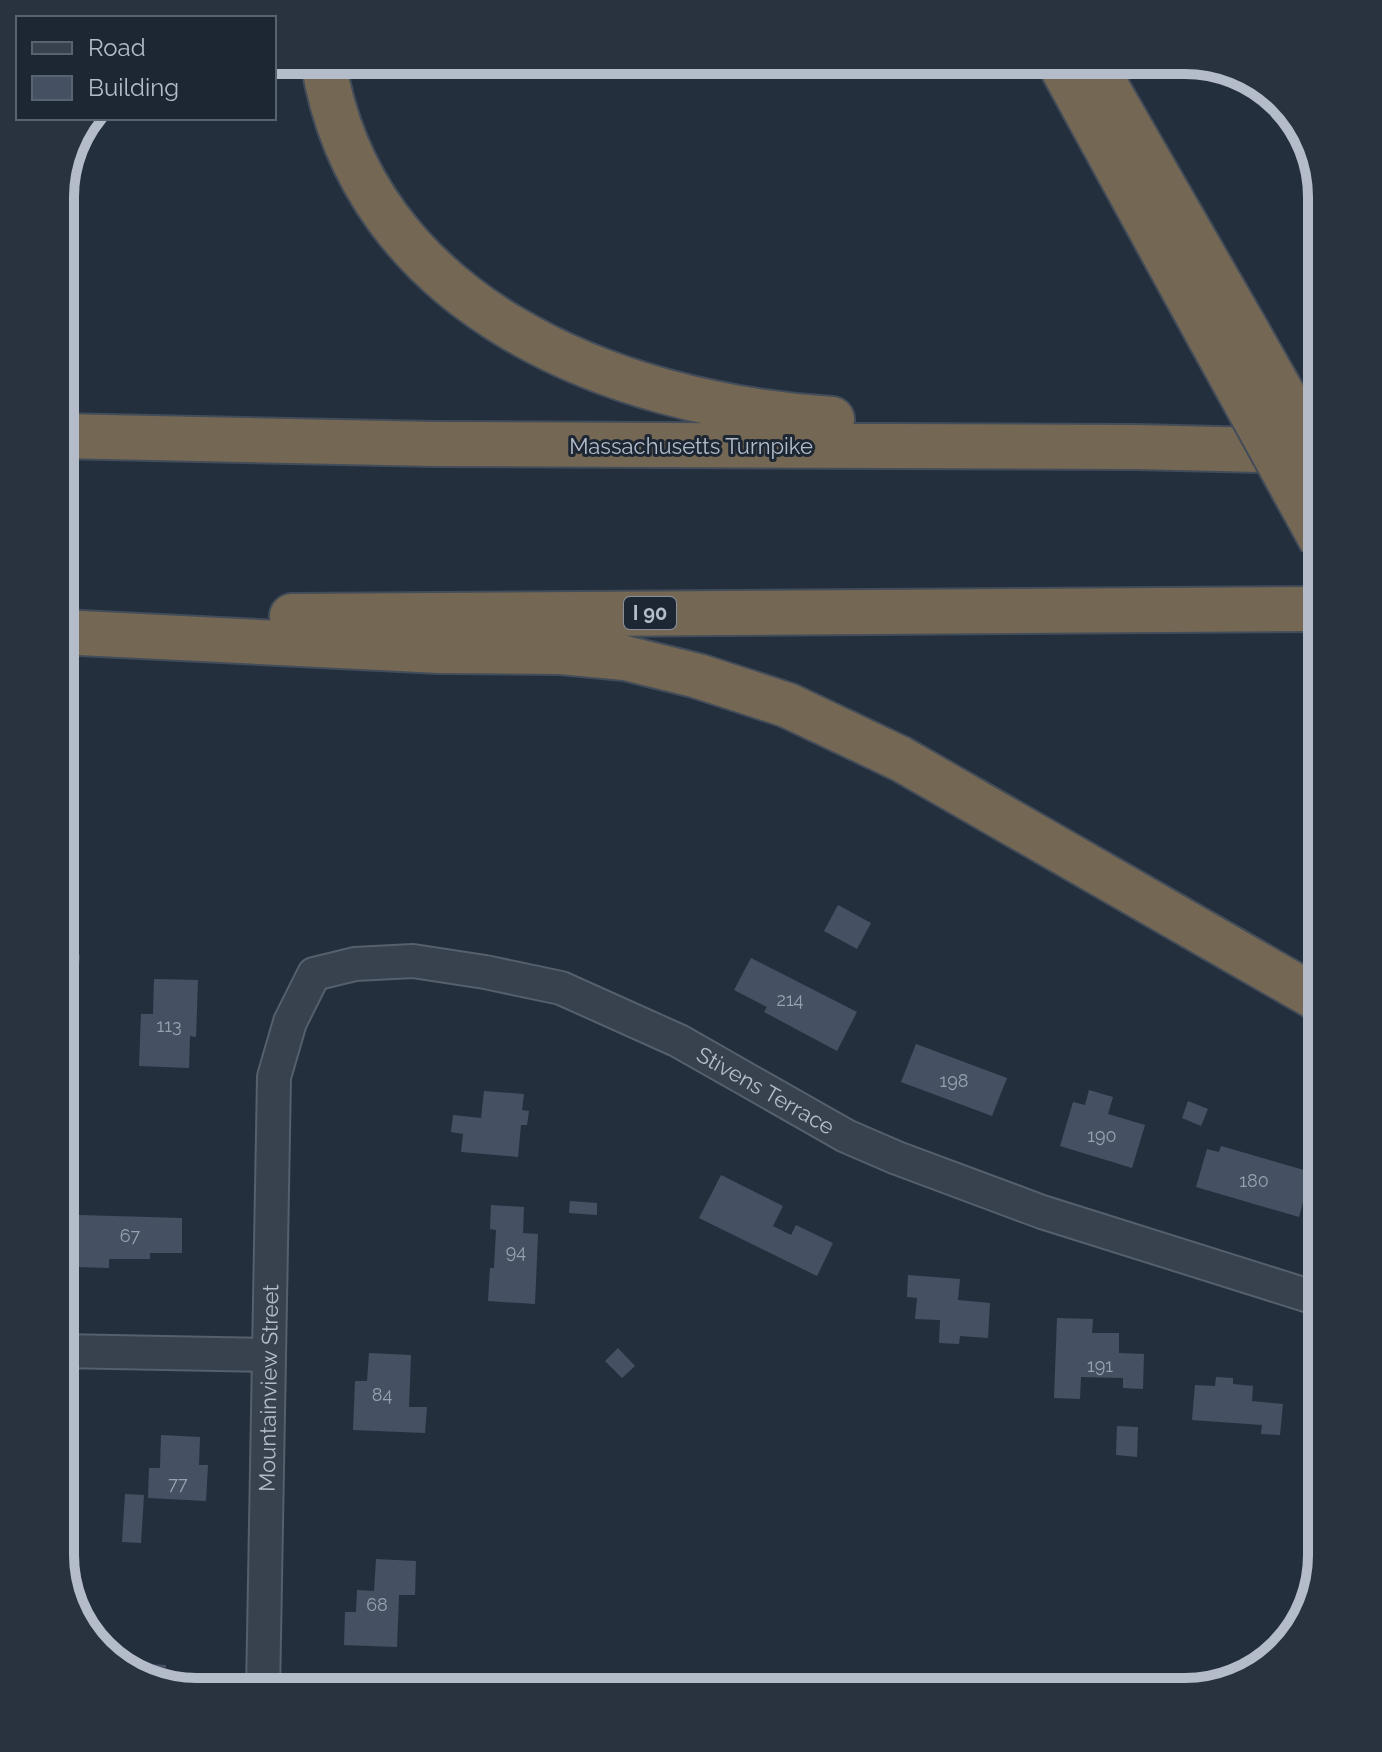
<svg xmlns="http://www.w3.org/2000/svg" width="1382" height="1752" viewBox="0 0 1382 1752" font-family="Raleway,sans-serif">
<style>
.building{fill:#455162}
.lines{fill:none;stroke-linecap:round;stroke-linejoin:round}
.minor-casing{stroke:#565f6c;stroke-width:36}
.motorway-casing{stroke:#434c59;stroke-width:48}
.minor{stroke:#38414e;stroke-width:32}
.motorway{stroke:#746855;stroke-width:44}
.motorway-bridge-casing{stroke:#434c59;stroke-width:48;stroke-linecap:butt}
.motorway-bridge{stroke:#746855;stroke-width:44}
.labels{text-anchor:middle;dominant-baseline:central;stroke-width:6;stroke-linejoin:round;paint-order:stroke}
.number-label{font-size:18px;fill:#98a1af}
.shield{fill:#1d2633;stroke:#878f9c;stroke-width:2}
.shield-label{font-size:20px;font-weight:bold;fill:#b4bcc9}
.street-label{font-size:22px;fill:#b4bcc9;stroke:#1d2633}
.rim{fill:none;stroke:#b4bcc9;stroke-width:10}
</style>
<rect width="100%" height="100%" fill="#242f3e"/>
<!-- building -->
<path class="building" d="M838,905L871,923L857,949L824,931Z
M62,954L80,955L78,976L60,975Z
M751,958L857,1012L837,1051L764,1012L767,1007L734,990Z
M154,979L198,980L196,1037L190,1036L189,1068L139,1066L141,1014H153Z
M916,1044L1007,1078L992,1116L901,1082Z
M1089,1090L1113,1097L1108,1114L1145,1125L1132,1168L1060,1146L1073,1102L1085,1105Z
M484,1091L524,1094L522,1110L529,1111L527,1125H521L518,1157L461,1152L463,1134L451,1132L453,1115L481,1118Z
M1188,1101L1208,1109L1201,1126L1182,1118Z
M1221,1146L1311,1172L1299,1217L1196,1187L1207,1149L1219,1152Z
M721,1175L783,1206L773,1226L791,1235L796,1225L833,1243L817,1276L699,1218Z
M570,1201L597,1203V1215L569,1213Z
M491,1205L524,1207L523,1233L538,1234L535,1304L488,1301L490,1268H494L496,1230L490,1229Z
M79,1215L182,1218V1253H150V1259H109V1268L78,1267Z
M908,1275L960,1279L958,1300L990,1303L988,1338L960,1336L959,1344L939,1343L940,1320L915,1319L917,1298L907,1297Z
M1057,1318L1093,1319L1092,1333H1119V1353L1144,1354L1143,1389L1123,1388V1378L1081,1377L1080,1399L1054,1398Z
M618,1348L635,1366L622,1378L605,1361Z
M369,1353L411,1355L409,1407H427L425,1433L353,1430L355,1381H367Z
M1216,1377L1233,1378V1384L1253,1386L1252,1401L1283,1404L1280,1435L1261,1434L1262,1425L1192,1420L1195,1385L1215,1386Z
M1117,1426L1138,1427L1137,1457L1116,1455Z
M60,1435H72L70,1480H60Z
M161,1435L200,1437L199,1465H208L206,1501L148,1498L149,1468H160Z
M125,1494L144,1495L141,1543L122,1542Z
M376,1559L416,1561L415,1595H399L397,1647L344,1645L345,1612H356L357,1590L374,1591Z
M132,1663L166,1665L164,1683L131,1674Z"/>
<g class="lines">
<!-- minor casing -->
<g class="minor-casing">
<g id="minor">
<path d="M60,1351L268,1355"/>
<path id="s1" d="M263,1692L274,1077L290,1022L314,974L355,964L413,961L485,972L561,988L679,1041L846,1136L897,1158L1042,1212L1322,1300"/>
</g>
</g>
<!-- motorway casing -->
<g class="motorway-casing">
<path id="motorway" d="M323,60C361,305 611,405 832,419
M1058,60L1209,336
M1091,60L1248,333
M60,436L435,444L1136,447L1308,451
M292,616L1322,609
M60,632L440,651L561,652L625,658L698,676L787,705L901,759L1322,1001"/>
</g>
<!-- minor -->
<use href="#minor" class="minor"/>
<!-- motorway -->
<use href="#motorway" class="motorway"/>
<!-- motorway-bridge casing -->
<g class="motorway-bridge-casing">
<path id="motorway-bridge" d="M1248,333L1322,464
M1209,336L1322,541"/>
</g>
<!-- motorway-bridge -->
<use href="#motorway-bridge" class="motorway-bridge"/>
</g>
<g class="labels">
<!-- number labels -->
<g class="number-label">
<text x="790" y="999">214</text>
<text x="169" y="1025">113</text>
<text x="954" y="1080">198</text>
<text x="1102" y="1135">190</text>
<text x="1254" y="1180">180</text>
<text x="130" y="1235">67</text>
<text x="516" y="1251">94</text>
<text x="1100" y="1365">191</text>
<text x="382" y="1394">84</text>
<text x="178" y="1483">77</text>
<text x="377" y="1604">68</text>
</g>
<!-- shield labels -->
<rect class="shield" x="624" y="597" width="52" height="32" rx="6"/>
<g class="shield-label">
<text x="650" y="613">I 90</text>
</g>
<!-- street labels -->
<g class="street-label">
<text x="691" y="446">Massachusetts Turnpike</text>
<text stroke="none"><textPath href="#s1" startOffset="1206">Stivens Terrace</textPath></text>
<text stroke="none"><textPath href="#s1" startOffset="304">Mountainview Street</textPath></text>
</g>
</g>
<!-- crop -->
<path d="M0 0H1382V1752H0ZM197 74H1185A123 123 0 0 1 1308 197V1555A123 123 0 0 1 1185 1678H197A123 123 0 0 1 74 1555V197A123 123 0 0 1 197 74Z" fill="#29323f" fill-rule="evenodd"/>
<path class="rim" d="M197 74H1185A123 123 0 0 1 1308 197V1555A123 123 0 0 1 1185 1678H197A123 123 0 0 1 74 1555V197A123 123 0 0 1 197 74Z"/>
<!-- legend -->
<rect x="16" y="16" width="260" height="104" fill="#1d2633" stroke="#59626f" stroke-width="2"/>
<rect x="32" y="42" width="40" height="12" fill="#38414e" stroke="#59626f" stroke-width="2"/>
<text x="88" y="56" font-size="24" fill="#b4bcc9">Road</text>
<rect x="32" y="76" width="40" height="24" fill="#455162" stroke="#59626f" stroke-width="2"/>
<text x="88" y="96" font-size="24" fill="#b4bcc9">Building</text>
</svg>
